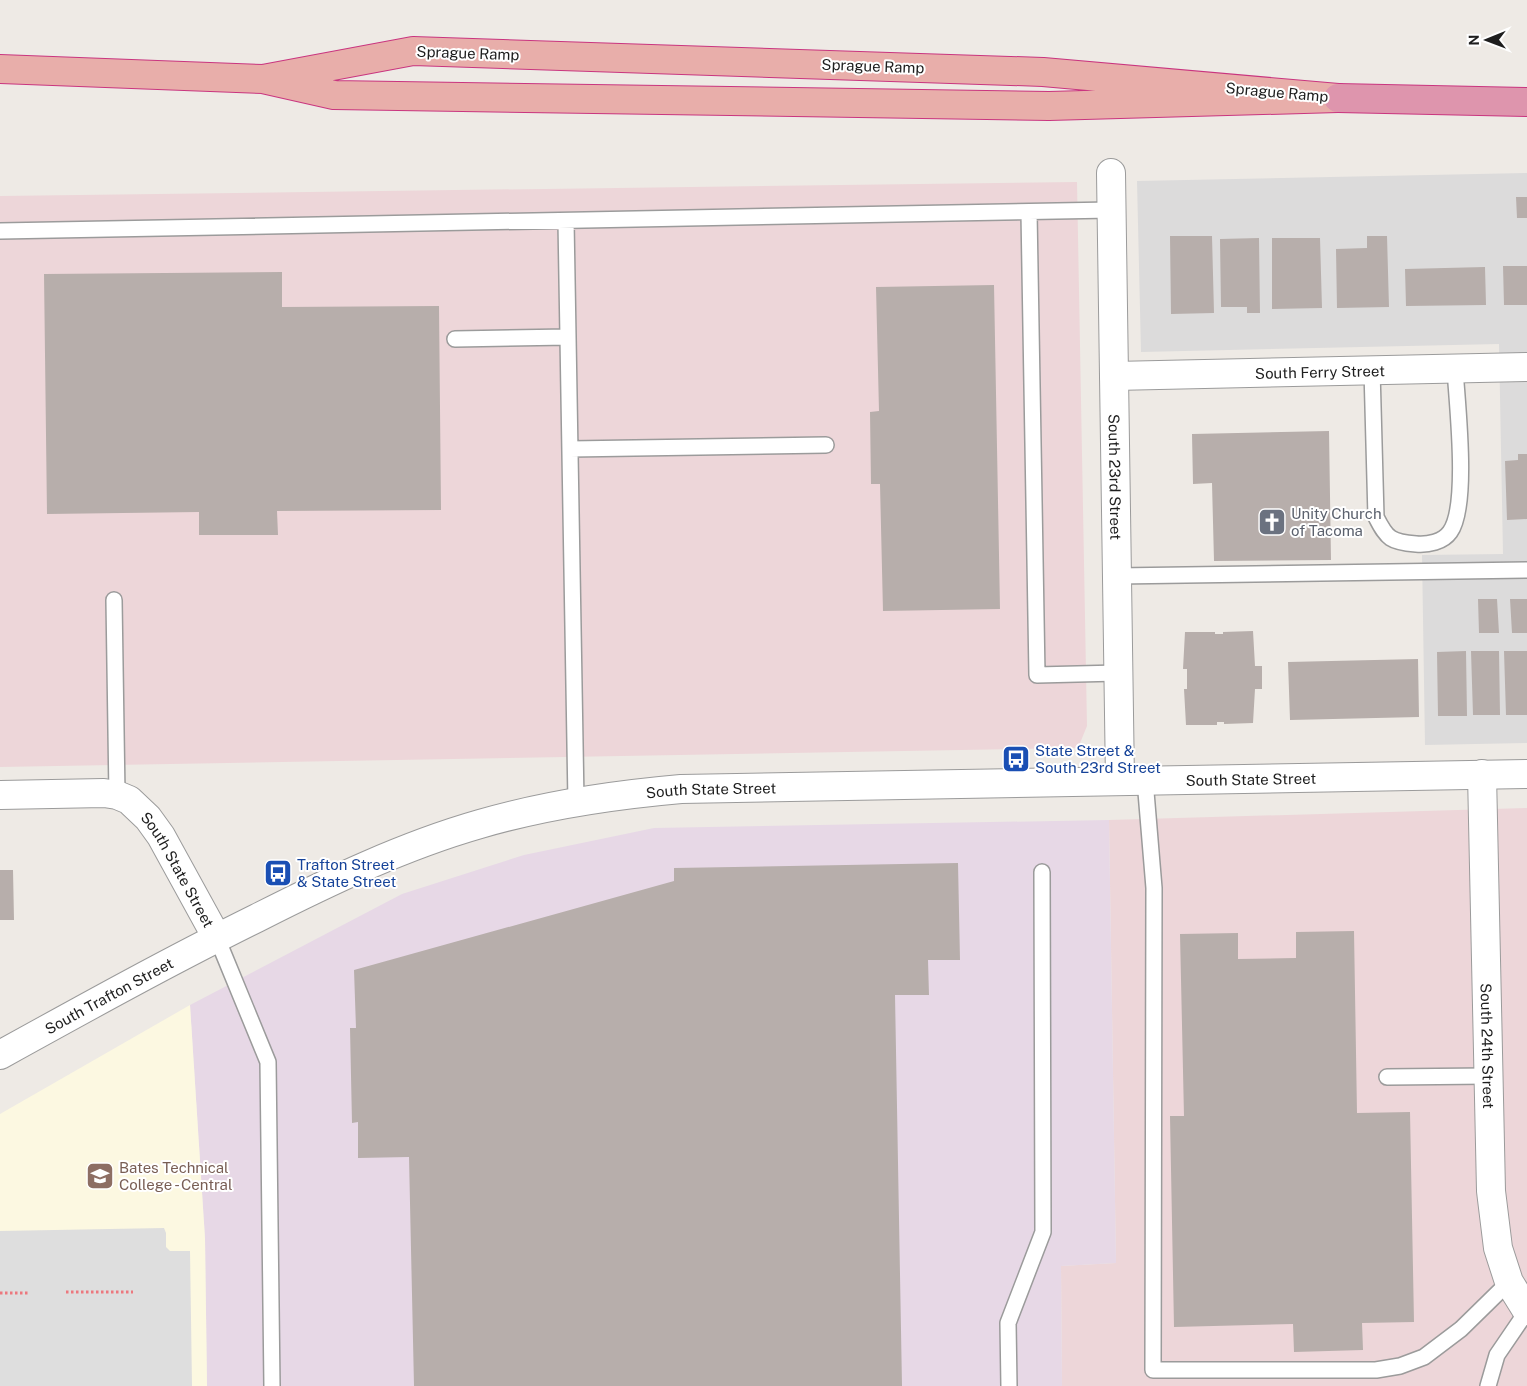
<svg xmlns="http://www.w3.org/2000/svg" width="1527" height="1386" viewBox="0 0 1527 1386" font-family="'Public Sans',sans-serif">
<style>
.residential{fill:#dcdbdb}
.commercial{fill:#edd6d9}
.industrial{fill:#e7d8e6}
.education{fill:#fcf8e1}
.parking{fill:#dedede}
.building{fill:#b7aeab}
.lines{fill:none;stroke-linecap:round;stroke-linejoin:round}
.service-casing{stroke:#9b9b9b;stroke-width:18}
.minor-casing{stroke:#9b9b9b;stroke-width:30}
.tertiary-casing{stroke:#9b9b9b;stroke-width:30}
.trunk-casing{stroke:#c9357f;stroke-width:30}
.motorway-casing{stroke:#c9357f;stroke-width:30}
.path{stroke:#ec787e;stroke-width:3;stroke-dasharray:2.5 2.5;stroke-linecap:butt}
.service{stroke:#fff;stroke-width:15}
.minor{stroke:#fff;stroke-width:28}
.tertiary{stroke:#fff;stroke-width:28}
.trunk{stroke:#e8aeaa;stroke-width:28}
.motorway{stroke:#de95ad;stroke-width:28}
.labels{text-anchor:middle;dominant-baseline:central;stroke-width:4;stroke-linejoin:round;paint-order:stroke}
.street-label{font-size:15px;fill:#1e1e1e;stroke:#fff}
.worship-label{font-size:15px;fill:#5b616d;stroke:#fff;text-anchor:start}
.transit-label{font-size:15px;fill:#164399;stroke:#fff;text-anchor:start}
.education-label{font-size:15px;fill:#785e54;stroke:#fff;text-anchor:start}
</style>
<rect width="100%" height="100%" fill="#eeeae5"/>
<!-- residential -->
<path class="residential" d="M1527,173V743L1425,745L1422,555L1503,554L1499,344L1141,352L1137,181Z"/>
<!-- commercial -->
<path class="commercial" d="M1077,182L1087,726L1078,748L0,767V196Z
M1527,808V1386H1062L1061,1266L1116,1263L1109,820Z"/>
<!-- industrial -->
<path class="industrial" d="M1109,820L1116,1263L1061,1266L1062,1386H207L205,1239L190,1005L402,894L524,855L654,828Z"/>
<!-- education -->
<path class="education" d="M190,1005L205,1239L207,1386H0V1114Z"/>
<!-- parking -->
<path class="parking" d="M164,1228L166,1233V1247L170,1251H190L192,1386H0V1231Z"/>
<!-- building -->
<path class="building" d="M1516,197H1527V218H1517Z
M1170,236H1212L1214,313L1171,314Z
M1367,236H1387L1389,307L1337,308L1336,249L1367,248Z
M1259,238L1260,313H1247V307H1221L1220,239Z
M1272,238H1320L1322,308L1272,309Z
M1503,266H1527V305H1504Z
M1485,267L1486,305L1406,306L1405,269Z
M282,272V307L439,306L441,510L277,511L278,535H199V512L47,514L44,274Z
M994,285L1000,609L883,611L880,484H871L870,412L879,411L876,287Z
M1329,431L1331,560L1214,561L1212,483L1193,484L1192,434Z
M1518,454H1527V519L1507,520L1505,461L1518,460Z
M1478,599H1497L1499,633H1479Z
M1510,599H1527V633H1512Z
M1253,631L1255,666H1262V689H1255L1253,723L1224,724V722H1217V725H1186L1184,689H1187V669H1183L1185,632H1215V634H1223V632Z
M1466,651L1467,716H1438L1437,652Z
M1471,651H1499L1500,715H1473Z
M1504,651H1527V715H1506Z
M1418,659L1419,717L1290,720L1288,662Z
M958,863L960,960H928L929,995H895L902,1386H414L409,1157L358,1158V1122L352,1123L350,1028H356L354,970L674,881V868Z
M0,870H13L14,920H0Z
M1354,931L1357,1113L1410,1112L1414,1322L1362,1323L1363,1350L1294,1352L1293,1324L1174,1327L1170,1116H1184L1180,934L1238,933V959L1296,958V932Z"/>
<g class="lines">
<!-- service casing -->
<g class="service-casing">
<path id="service" d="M1029,212L1037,675L1118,673
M566,221L576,802
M0,231L1111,210
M455,339L568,337
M1372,370L1376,517C1387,539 1391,542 1416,544C1428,545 1443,542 1450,532C1469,506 1457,403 1455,369
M570,449L826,445
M1117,576L1527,570
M114,600L117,795
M1145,780L1154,888L1153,1370H1376L1400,1366L1424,1357L1461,1329L1509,1282
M217,938L268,1062L272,1386
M1387,1077L1488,1076
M1009,1386L1008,1323L1043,1232L1042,872
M1488,1386L1497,1355L1527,1311"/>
</g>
<!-- minor casing -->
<g class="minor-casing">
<g id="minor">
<path id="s1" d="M1111,173L1120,781"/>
<path id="s2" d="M1114,376L1527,367"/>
<path id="s3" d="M1482,774L1491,1191L1498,1248L1509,1282L1527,1311"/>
<path id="s4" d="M0,795L104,793L117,795L129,800L148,818L161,836L217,938"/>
</g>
</g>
<!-- tertiary casing -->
<g class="tertiary-casing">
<g id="tertiary">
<path id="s5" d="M0,1055C85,1008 170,961 257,918C328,882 403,846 480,824C545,805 613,795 681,789L1527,774"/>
</g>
</g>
<!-- trunk casing -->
<g class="trunk-casing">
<path id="trunk" d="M0,69L263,79L334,95L1049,106L1338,98L1043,72L413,51L263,79"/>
</g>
<!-- motorway casing -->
<g class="motorway-casing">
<path id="motorway" d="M1338,98L1527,102"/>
</g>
<!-- path -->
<path class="path" d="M66,1292H133
M0,1293H28"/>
<!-- service -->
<use href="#service" class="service"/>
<!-- minor -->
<use href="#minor" class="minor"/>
<!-- tertiary -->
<use href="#tertiary" class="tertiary"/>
<!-- trunk -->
<use href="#trunk" class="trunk"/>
<!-- motorway -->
<use href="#motorway" class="motorway"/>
</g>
<!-- icons -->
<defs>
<g id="church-square" transform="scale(1.4375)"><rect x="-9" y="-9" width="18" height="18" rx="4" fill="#6b7280" stroke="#fff"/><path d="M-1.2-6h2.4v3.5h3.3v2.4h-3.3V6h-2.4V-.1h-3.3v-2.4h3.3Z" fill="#fff"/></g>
<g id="bus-square" transform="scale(1.4375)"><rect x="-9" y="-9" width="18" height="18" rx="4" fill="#1a4fb4" stroke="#fff"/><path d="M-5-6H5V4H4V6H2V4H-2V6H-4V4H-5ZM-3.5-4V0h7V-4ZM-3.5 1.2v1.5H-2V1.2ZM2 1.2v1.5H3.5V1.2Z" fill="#fff"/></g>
<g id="university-square" transform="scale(1.4375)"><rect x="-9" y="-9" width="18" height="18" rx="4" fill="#8d6e63" stroke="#fff"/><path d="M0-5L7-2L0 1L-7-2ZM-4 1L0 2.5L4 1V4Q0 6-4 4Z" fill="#fff"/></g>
</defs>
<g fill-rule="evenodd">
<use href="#church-square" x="1272" y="522"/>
<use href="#bus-square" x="1016" y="759"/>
<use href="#bus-square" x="278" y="873"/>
<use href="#university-square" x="100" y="1176"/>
</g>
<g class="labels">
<!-- street labels -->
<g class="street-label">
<text transform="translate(468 53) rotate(2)">Sprague Ramp</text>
<text transform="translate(873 66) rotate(2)">Sprague Ramp</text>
<text transform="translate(1277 92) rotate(5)">Sprague Ramp</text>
<text stroke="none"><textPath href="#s2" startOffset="206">South Ferry Street</textPath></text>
<text stroke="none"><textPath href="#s1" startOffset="304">South 23rd Street</textPath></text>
<text stroke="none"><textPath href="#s5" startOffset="1308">South State Street</textPath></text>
<text stroke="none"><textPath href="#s5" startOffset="768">South State Street</textPath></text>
<text stroke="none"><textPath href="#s4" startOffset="216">South State Street</textPath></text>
<text stroke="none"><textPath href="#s5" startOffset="124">South Trafton Street</textPath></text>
<text stroke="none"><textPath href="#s3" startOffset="272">South 24th Street</textPath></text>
</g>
<!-- worship labels -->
<g class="worship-label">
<text x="1291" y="513">Unity Church<tspan x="1291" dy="17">of Tacoma</tspan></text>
</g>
<!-- transit labels -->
<g class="transit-label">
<text x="1035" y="750">State Street &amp;<tspan x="1035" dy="17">South 23rd Street</tspan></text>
<text x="297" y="864">Trafton Street<tspan x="297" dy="17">&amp; State Street</tspan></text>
</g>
<!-- education labels -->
<g class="education-label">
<text x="119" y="1167">Bates Technical<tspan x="119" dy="17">College - Central</tspan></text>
</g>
</g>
<!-- north arrow -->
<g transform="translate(1487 40) rotate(269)" stroke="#ffffff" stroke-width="4" paint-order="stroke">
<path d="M0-4L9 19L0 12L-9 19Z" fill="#1e1e1e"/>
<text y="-8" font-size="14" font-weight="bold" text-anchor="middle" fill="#1e1e1e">N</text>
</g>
</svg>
